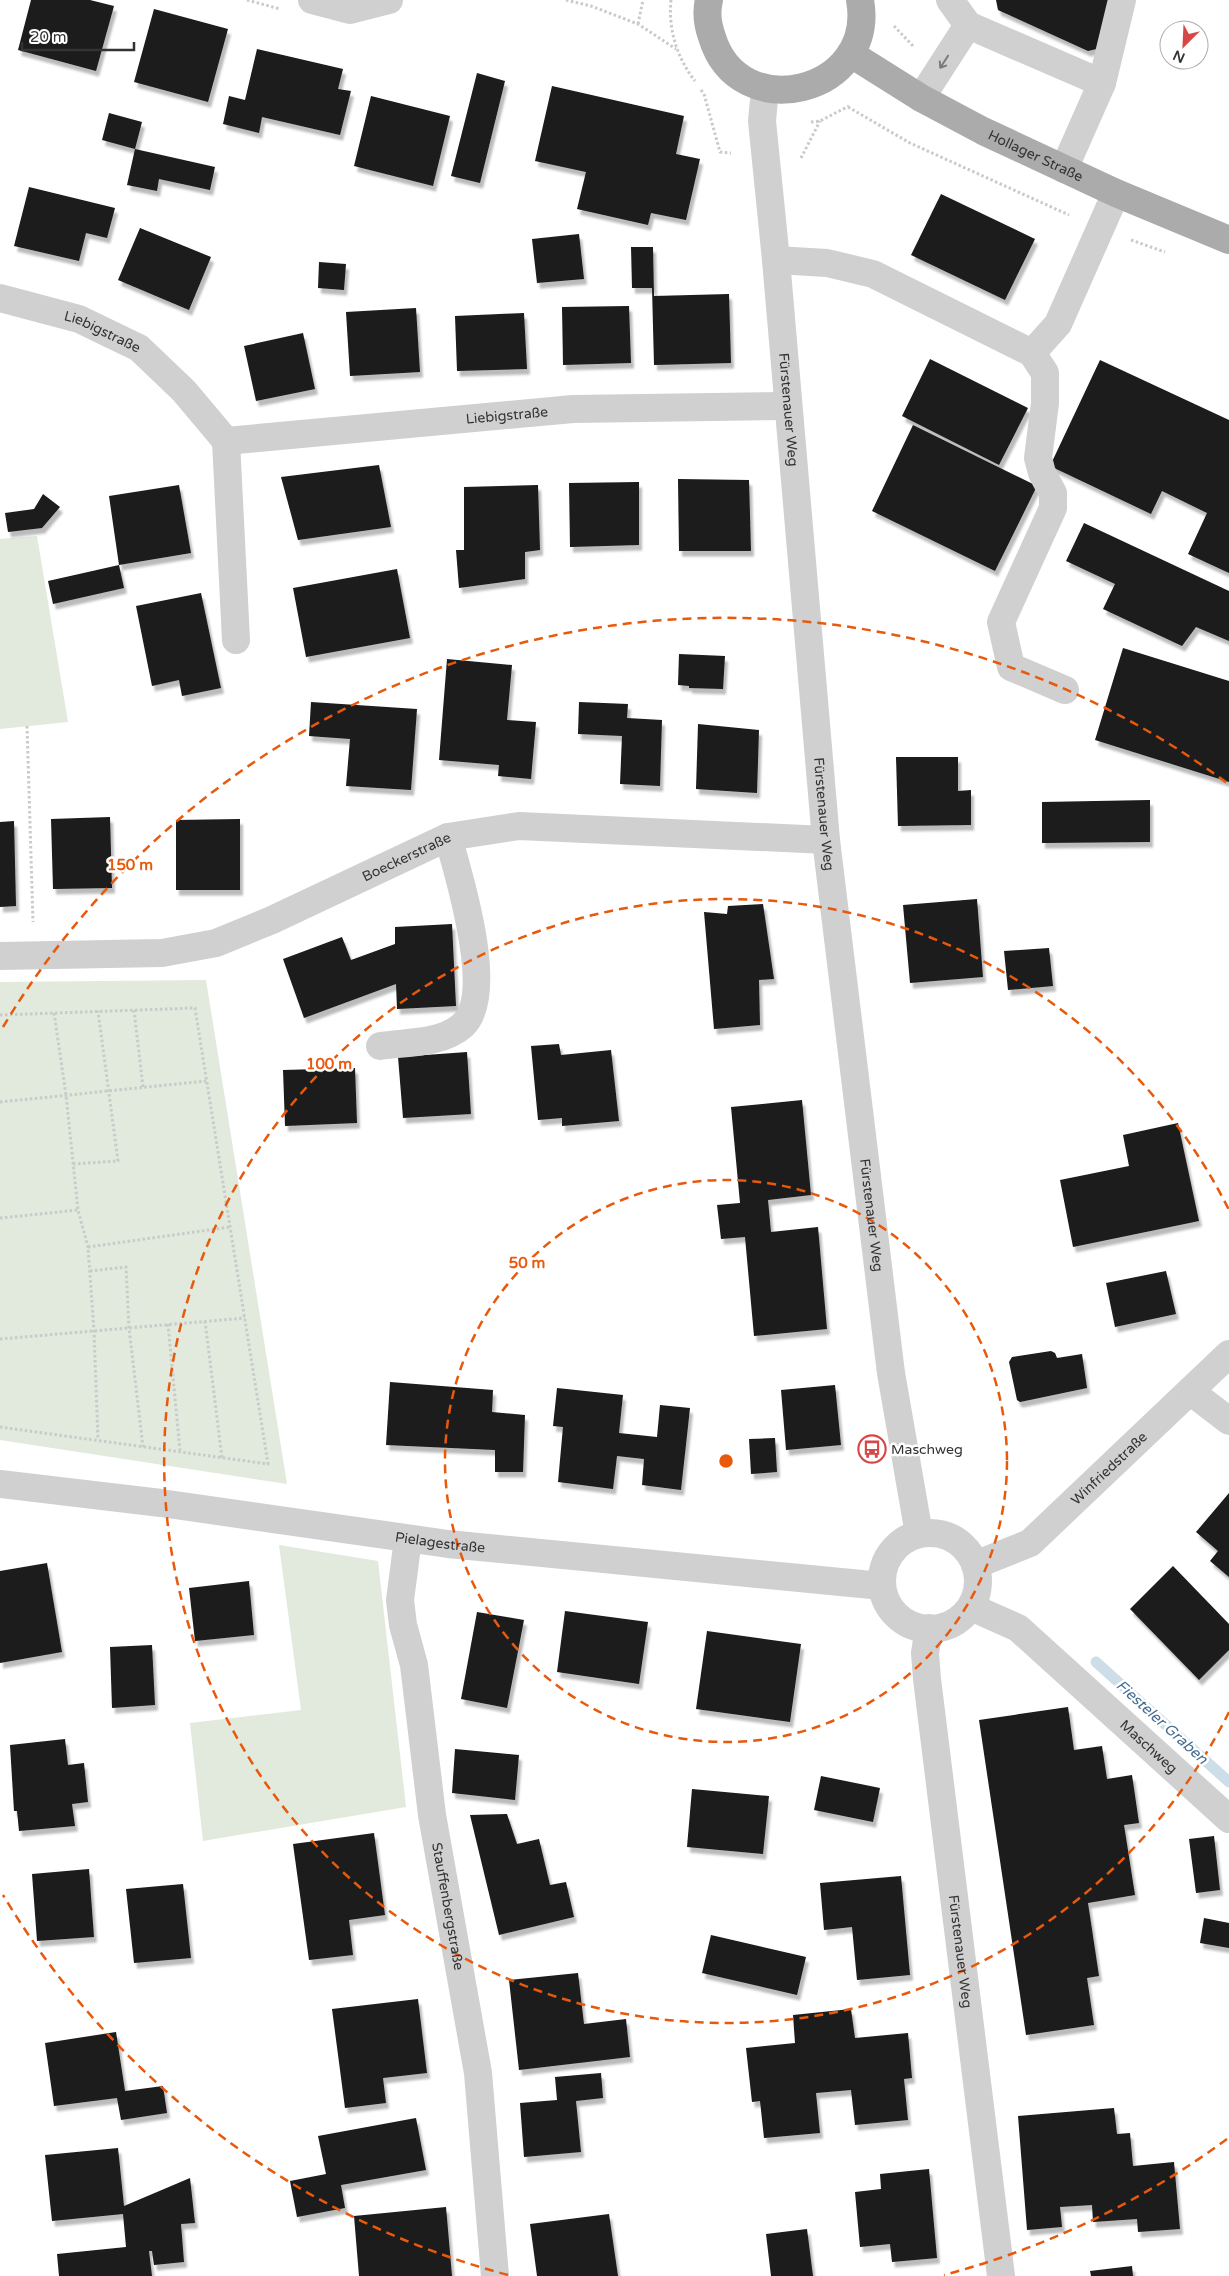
<svg xmlns="http://www.w3.org/2000/svg" width="1229" height="2276" viewBox="0 0 1229 2276" font-family="'Varela Round',sans-serif">
<style>
.green{fill:#e2e9dd}
.lines{fill:none;stroke-linecap:round;stroke-linejoin:round}
.stream{stroke:#cedee9;stroke-width:11}
.building{fill:#1a1a1a;filter:url(#shadow)}
.path{stroke:#cacaca;stroke-width:3;stroke-dasharray:2.5 2.5;stroke-linecap:butt}
.minor{stroke:#d0d0d0;stroke-width:28}
.major{stroke:#ababab;stroke-width:28}
.oneway{stroke:#7a7a7a}
.ring{fill:none;stroke:#e8590c;stroke-width:2.5;stroke-dasharray:9 6}
.labels{text-anchor:middle;dominant-baseline:central;stroke-width:5;stroke-linejoin:round;paint-order:stroke}
.street-label{font-size:14px;fill:#333;stroke:#fff}
.poi-label{font-size:14px;fill:#333;stroke:#fff;text-anchor:start}
.water-label{font-size:15px;font-style:italic;fill:#466e90;stroke:#fff}
.centre{fill:#e8590c;stroke:#fff;stroke-width:2.5}
.ring-label{font-size:15px;text-anchor:middle;font-weight:bold;fill:#e8590c;stroke:#fff;stroke-width:5;stroke-linejoin:round;paint-order:stroke}
</style>
<defs>
<filter id="shadow"><feDropShadow dx="3" dy="5.5" stdDeviation="1" flood-color="#0004"/></filter>
</defs>
<rect width="100%" height="100%" fill="#fff"/>
<!-- green -->
<path class="green" d="M37,536L68,722L0,729V539Z
M206,980L287,1484L0,1440V982Z
M279,1545L378,1561L406,1807L203,1841L190,1723L301,1710Z"/>
<g class="lines">
<!-- stream -->
<path class="stream" d="M1096,1662L1229,1782"/>
</g>
<!-- building -->
<path class="building" d="M31,0H90L114,6L96,71L18,50Z
M996,0H1124L1105,47L1088,51L998,10Z
M154,9L228,29L208,102L134,82Z
M257,49L343,69L338,89L351,91L340,135L262,117L259,133L223,124L229,96L245,100Z
M477,73L505,81L480,183L451,176Z
M552,86L684,116L676,154L700,159L686,220L651,213L648,225L577,209L586,172L535,161Z
M371,96L450,116L433,186L354,166Z
M109,113L142,122L135,149L102,140Z
M135,149L215,167L210,190L159,179L157,191L127,185Z
M29,187L115,208L107,238L86,233L79,261L14,246Z
M941,194L1035,239L1005,300L911,255Z
M140,228L211,257L189,310L118,280Z
M579,234L584,279L537,283L532,239Z
M631,247H653L654,296L729,294L731,363L654,365L652,288H632Z
M319,262L346,264L344,290L318,288Z
M629,306L631,363L563,365L562,307Z
M416,308L420,372L350,376L346,312Z
M524,313L527,369L457,371L455,316Z
M303,333L315,389L256,401L244,346Z
M930,359L1028,408L999,465L902,416Z
M1100,360L1229,420V573L1188,554L1207,513L1162,491L1151,514L1050,466Z
M913,425L1037,486L995,571L872,511Z
M379,465L391,527L298,540L281,477Z
M678,479L749,480L751,551H679Z
M639,482V545L570,547L569,483Z
M179,485L191,553L119,565L109,496Z
M538,485L540,550L525,552V579L459,588L456,550H464V487Z
M43,494L60,507L42,528L8,532L5,513L34,509Z
M1084,523L1229,591V641L1196,627L1182,646L1103,609L1115,584L1066,561Z
M119,565L124,588L53,604L48,581Z
M397,569L410,638L306,657L293,588Z
M201,593L221,688L182,696L179,680L152,686L136,606Z
M1123,648L1229,681V782L1095,740Z
M679,654L725,656L723,689L689,688V686L678,685Z
M447,659L512,665L507,720L536,722L531,779L498,776L499,765L439,760Z
M311,702L417,709L411,790L346,786L350,739L309,736Z
M579,702L628,704L627,718L662,720L660,786L620,784L622,736L578,734Z
M698,724L759,730L757,793L696,789Z
M896,757H958V791L971,790V825L898,826Z
M1150,800V842L1042,843V802Z
M110,817L112,888L53,889L51,819Z
M240,819V890H176V820Z
M14,821L16,906L0,907V822Z
M977,899L983,977L910,983L903,905Z
M763,904L774,979L759,980L760,1025L714,1029L704,912L727,914L728,906Z
M452,924L456,1006L397,1009L396,984L304,1018L283,959L342,937L351,960L395,944V927Z
M1049,948L1053,986L1008,990L1004,951Z
M559,1044L561,1055L611,1050L619,1121L562,1126V1118L538,1120L531,1046Z
M467,1052L471,1114L403,1118L398,1057Z
M355,1068L357,1123L285,1126L283,1070Z
M802,1100L811,1195L768,1200L771,1232L818,1227L827,1329L754,1336L745,1237L721,1239L717,1205L740,1203L731,1107Z
M1178,1123L1199,1221L1073,1247L1060,1180L1129,1166L1123,1135Z
M1166,1271L1176,1314L1115,1327L1106,1283Z
M1051,1351L1055,1353L1057,1358L1082,1354L1087,1388L1020,1402L1017,1400L1009,1362L1012,1357Z
M390,1382L493,1390L492,1412L525,1415L523,1472H495V1450L386,1445Z
M835,1385L841,1445L786,1450L781,1390Z
M557,1388L623,1395L619,1433L657,1437L660,1405L690,1408L681,1490L642,1485L644,1459L617,1456L613,1489L558,1482L563,1427L553,1426Z
M775,1438L777,1472L751,1474L749,1439Z
M1229,1493V1577L1210,1561L1218,1551L1196,1532Z
M47,1563L62,1652L0,1663V1571Z
M1173,1566L1229,1624V1650L1199,1680L1130,1609Z
M249,1581L254,1635L195,1641L189,1588Z
M565,1611L648,1622L639,1684L557,1672Z
M477,1612L524,1620L507,1708L461,1699Z
M707,1631L801,1644L790,1722L696,1709Z
M152,1645L155,1705L112,1708L110,1647Z
M1068,1707L1074,1750L1102,1746L1107,1779L1132,1775L1139,1823L1124,1825L1135,1895L1088,1903L1099,1976L1087,1978L1094,2025L1026,2035L979,1720Z
M65,1739L68,1765L84,1763L88,1802L72,1804L75,1826L19,1831L17,1811H14L10,1745Z
M455,1749L519,1755L515,1800L452,1793Z
M821,1776L880,1788L873,1822L814,1810Z
M692,1789L769,1796L763,1854L687,1847Z
M507,1814L517,1844L539,1839L550,1885L566,1882L574,1917L499,1935L470,1815Z
M374,1833L385,1915L349,1920L353,1955L309,1960L293,1844Z
M1214,1836L1220,1890L1196,1893L1189,1839Z
M89,1869L94,1937L37,1941L32,1874Z
M901,1876L910,1975L857,1980L852,1927L824,1930L820,1883Z
M183,1884L191,1958L134,1963L126,1889Z
M1204,1918L1229,1923V1948L1200,1943Z
M711,1935L806,1957L797,1995L702,1973Z
M578,1973L584,2024L626,2019L630,2057L519,2070L509,1980Z
M418,1999L427,2073L383,2078L386,2103L345,2108L332,2009Z
M851,2009L855,2038L908,2033L912,2078L904,2079L908,2120L855,2125L851,2090L816,2093L820,2133L764,2138L760,2101L752,2102L746,2048L795,2043L793,2015Z
M116,2032L125,2091L163,2086L167,2113L121,2120L117,2098L54,2106L45,2043Z
M601,2073L603,2098L576,2101L581,2152L524,2157L520,2103L557,2100L555,2077Z
M1114,2108L1117,2134L1130,2133L1133,2166L1174,2162L1180,2229L1138,2232L1137,2219L1093,2222L1092,2205L1060,2207L1062,2227L1027,2230L1018,2116Z
M416,2118L426,2170L341,2185L345,2208L297,2217L290,2181L326,2174L318,2136Z
M118,2148L124,2206L190,2178L195,2223L181,2224L184,2262L154,2265L152,2251H149L152,2276H59L57,2254L126,2247L123,2214L52,2221L45,2155Z
M929,2169L937,2258L892,2262L890,2244L860,2247L855,2192L881,2189L880,2174Z
M446,2207L452,2276H359L354,2216Z
M609,2214L618,2276H537L530,2224Z
M807,2229L813,2276H771L766,2234Z
M1132,2266L1133,2276H1091L1090,2271Z"/>
<g class="lines">
<!-- path -->
<path class="path" d="M247,0L280,9
M566,0L591,6L638,24L676,49
M671,0C668,29 677,58 695,81
M638,24L643,0
M894,26L914,47
M701,90L704,94L720,152L731,153
M848,107L910,143L1069,215
M811,122L820,121L849,106
M801,158L820,121
M1131,240L1165,252
M27,726L33,922
M134,1010L143,1087
M54,1013L66,1095L78,1210L88,1247L94,1331L98,1440
M0,1015L195,1008L268,1464L0,1427
M0,1102L206,1081
M73,1164L118,1161L98,1011
M0,1218L78,1210
M88,1247L230,1227
M90,1271L126,1267L129,1328L143,1447
M205,1321L222,1458
M168,1324L180,1451
M0,1339L245,1318"/>
<!-- minor -->
<g class="minor">
<path d="M312,0L350,10L389,0"/>
<path d="M950,0L968,25L1102,83"/>
<path id="s1" d="M765,89L762,121L776,260L826,840L891,1373L919,1534"/>
<path d="M921,98L968,25"/>
<path d="M1064,169L1102,83L1122,0"/>
<path d="M776,260L827,263L873,274L1032,353L1045,373V403L1038,458L1042,473L1053,493V508L1001,622L1011,667L1065,690"/>
<path id="s2" d="M0,298L79,319L139,348L184,391L226,441L573,409L788,406"/>
<path d="M1032,353L1058,324L1116,193"/>
<path d="M226,441L236,640"/>
<path id="s3" d="M0,956L162,953L216,943L272,920L448,837L519,826L826,840"/>
<path d="M380,1046C407,1042 442,1044 463,1025C496,994 459,876 448,837"/>
<path d="M1190,1391L1229,1421"/>
<path id="s4" d="M0,1484L161,1503L448,1544L882,1586"/>
<circle cx="930" cy="1581" r="48"/>
<path id="s5" d="M408,1539L400,1600L403,1625L414,1665L432,1815L478,2073L495,2276"/>
<path id="s6" d="M975,1565L1030,1543L1229,1354"/>
<path id="s7" d="M971,1607L1018,1628L1229,1819"/>
<path id="s8" d="M929,1628L925,1653L927,1679L1001,2276"/>
</g>
<!-- major -->
<g class="major">
<path d="M709,0C706,12 708,26 712,37C739,127 877,93 860,0"/>
<path id="s9" d="M851,54L921,98L983,131L1116,193L1229,240"/>
</g>
</g>
<!-- one-way arrows -->
<defs><path id="oneway-shaft" d="M-6 0H5M1.5-3L5.5 0L1.5 3" fill="none" stroke-width="1.6" stroke-linecap="round" stroke-linejoin="round" transform="scale(1.25)"/></defs>
<use class="oneway" href="#oneway-shaft" transform="translate(944 62) rotate(123)"/>
<!-- distance rings -->
<g class="ring">
<circle cx="726" cy="1461" r="281"/>
<path d="M1229 1712A562 562 0 1 1 1229 1210"/>
<path d="M1227 2139A843 843 0 0 1 944 2275M508 2275A843 843 0 0 1 3 1895M3 1027A843 843 0 0 1 1227 783"/>
</g>
<!-- icons -->
<defs>
<g id="bus-ring" transform="scale(1.4375)"><circle r="9.5" fill="#fff" stroke="#d84748" stroke-width="1.5"/><path d="M-5-6H5V4H4V6H2V4H-2V6H-4V4H-5ZM-3.5-4V0h7V-4ZM-3.5 1.2v1.5H-2V1.2ZM2 1.2v1.5H3.5V1.2Z" fill="#d84748"/></g>
</defs>
<g fill-rule="evenodd">
<use href="#bus-ring" x="872" y="1449"/>
</g>
<g class="labels">
<!-- street labels -->
<g class="street-label">
<text stroke="none"><textPath href="#s9" startOffset="211">Hollager Straße</textPath></text>
<text stroke="none"><textPath href="#s2" startOffset="108">Liebigstraße</textPath></text>
<text stroke="none"><textPath href="#s1" startOffset="322">Fürstenauer Weg</textPath></text>
<text stroke="none"><textPath href="#s2" startOffset="558">Liebigstraße</textPath></text>
<text stroke="none"><textPath href="#s1" startOffset="728">Fürstenauer Weg</textPath></text>
<text stroke="none"><textPath href="#s3" startOffset="426">Boeckerstraße</textPath></text>
<text stroke="none"><textPath href="#s1" startOffset="1132">Fürstenauer Weg</textPath></text>
<text stroke="none"><textPath href="#s6" startOffset="168">Winfriedstraße</textPath></text>
<text stroke="none"><textPath href="#s4" startOffset="444">Pielagestraße</textPath></text>
<text stroke="none"><textPath href="#s7" startOffset="228">Maschweg</textPath></text>
<text stroke="none"><textPath href="#s5" startOffset="372">Stauffenbergstraße</textPath></text>
<text stroke="none"><textPath href="#s8" startOffset="326">Fürstenauer Weg</textPath></text>
</g>
<!-- poi labels -->
<g class="poi-label">
<text x="891" y="1449">Maschweg</text>
</g>
<!-- water labels -->
<g class="water-label">
<text transform="translate(1162 1722) rotate(42)">Fiesteler Graben</text>
</g>
</g>
<circle cx="726" cy="1461" r="8" class="centre"/>
<g class="ring-label">
<text x="130" y="870">150 m</text>
<text x="329" y="1069">100 m</text>
<text x="527" y="1268">50 m</text>
</g>
<!-- north arrow -->
<g transform="translate(1184 45) rotate(204)"><circle r="24" fill="#ffffff" stroke="#adadad"/>
<path d="M0-4L9 19L0 12L-9 19Z" fill="#d84748"/>
<text y="-8" font-size="14" font-weight="bold" text-anchor="middle" fill="#333333">N</text>
</g>
<!-- scale -->
<path d="M22 42v8h112v-8" fill="none" stroke="#333333" stroke-width="2.5"/>
<text x="30" y="42" font-size="15" fill="#333333" stroke="#ffffff" stroke-width="4" paint-order="stroke">20 m</text>
</svg>
